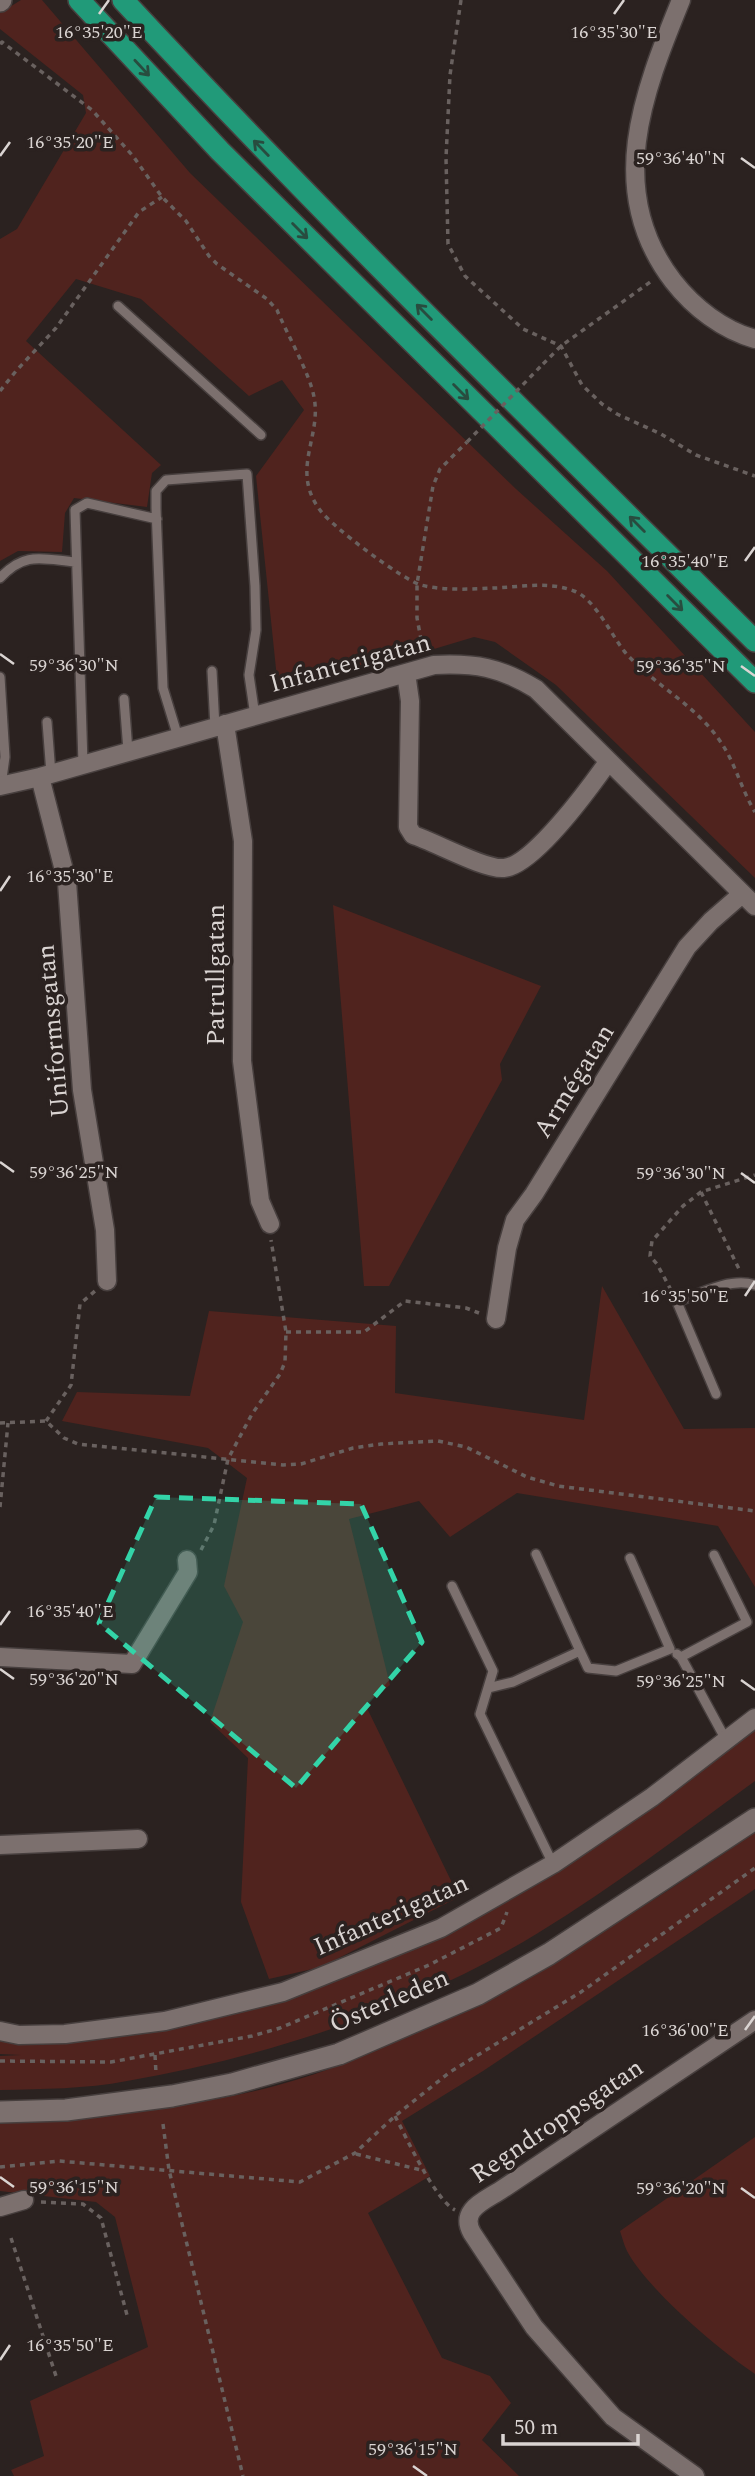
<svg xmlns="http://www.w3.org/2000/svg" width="755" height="2476" viewBox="0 0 755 2476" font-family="Spectral,serif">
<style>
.green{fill:#50231e}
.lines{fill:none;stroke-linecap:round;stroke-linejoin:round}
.service-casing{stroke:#473f3e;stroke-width:12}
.minor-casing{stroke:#473f3e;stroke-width:21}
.tertiary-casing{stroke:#473f3e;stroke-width:24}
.secondary-casing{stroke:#473f3e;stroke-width:24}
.motorway-casing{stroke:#473f3e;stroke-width:24}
.path{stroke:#69615f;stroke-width:3.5;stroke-dasharray:5 5;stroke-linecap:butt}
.service{stroke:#7c706e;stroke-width:9}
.minor{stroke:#7c706e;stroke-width:18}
.tertiary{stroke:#7c706e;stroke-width:21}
.secondary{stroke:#7c706e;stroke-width:21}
.motorway{stroke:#219a79;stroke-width:21}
.path-bridge{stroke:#69615f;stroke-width:3.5;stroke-dasharray:5 5;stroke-linecap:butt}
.oneway{stroke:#284c3f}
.marked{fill:#33d4a8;fill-opacity:0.2;stroke:#33d4a8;stroke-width:5;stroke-dasharray:14 9;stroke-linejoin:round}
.ticks{fill:none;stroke:#dad4d2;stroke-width:2.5}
.labels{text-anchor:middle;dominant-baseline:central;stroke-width:7;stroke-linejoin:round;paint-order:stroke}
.street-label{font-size:26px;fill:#dad4d2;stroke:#2b2220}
.ticks-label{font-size:18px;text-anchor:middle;fill:#dad4d2;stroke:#2b2220;stroke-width:7;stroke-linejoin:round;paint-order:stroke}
</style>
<rect width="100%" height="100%" fill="#2b2220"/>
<!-- green -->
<path class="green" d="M21,0H42L190,173L516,489L607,571L755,732V878L556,685L495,642L474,637L414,655L278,688L256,476L304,410L282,380L249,396L141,299L76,279L26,341L161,465L152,473L147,507L74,498L65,513L62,552L18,551L0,561V239L17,229L86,113L83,95L0,29V13Z
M333,905L541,986L500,1064L502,1080L389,1286H364Z
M602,1286L684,1429L755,1428V1587L718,1526L517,1493L450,1537L419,1501L349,1519L390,1685L365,1704L459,1897L321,1967L269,1979L241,1902L248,1758L210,1722L243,1622L224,1586L247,1478L208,1448L62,1421L77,1392L190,1396L209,1311L396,1326L395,1393L584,1420Z
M755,1727V1781C684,1833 613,1887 538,1933C414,2009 270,2056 127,2081C86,2089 42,2089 0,2090V2056L21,2055L0,2054V2039L66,2043L212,2014L554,1874L606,1839Z
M755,1832V1889L483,2071L402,2121L430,2176L368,2213L442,2358L490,2376L511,2403L482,2440L519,2476H14L11,2470L44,2456L30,2401L148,2347L115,2217L96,2202L0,2191V2119C100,2114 203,2109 299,2079C361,2060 417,2032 474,2003C572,1952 665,1895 755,1832Z
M755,2137V2374C718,2349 648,2290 627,2251C624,2245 622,2237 620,2231Z"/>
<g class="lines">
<!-- service casing -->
<g class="service-casing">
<path id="service" d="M118,306L261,435
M0,578C25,551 42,559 75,562
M212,671L215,727
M0,677L5,757L1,786
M124,699L128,751
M47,722L51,774
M178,737L163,688L156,508V491L166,480L247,474L255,586L256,630L249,675L255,716
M83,764L75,510L87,503L157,519
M716,1394L677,1302C700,1293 732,1277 755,1285
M452,1586L493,1671L480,1714L553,1864
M580,1651L588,1668L616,1671L670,1649L630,1558
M677,1654L681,1657L726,1740
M681,1657L747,1622L714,1555
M488,1688L513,1682L580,1651L536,1554"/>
</g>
<!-- minor casing -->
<g class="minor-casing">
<path id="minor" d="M681,0C643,93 604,191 673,281C694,308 723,330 755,339
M406,673L410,701L408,827L413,835C435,842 485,870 504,868C533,866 591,786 608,762
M225,724L243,841L242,1061L260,1201L270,1224
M40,777L67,882L82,1090L105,1230L107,1281
M0,786L40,777L434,665C475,663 500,667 536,689L755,906
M496,1319L507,1248L515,1220L534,1194L687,947L711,921L742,894
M0,1657L132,1664L188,1572L187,1560
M0,1845L138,1839
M0,2031L19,2035L65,2034L165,2021L283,1992L441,1928L553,1864L652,1797L755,1718
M0,2207L24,2200
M695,2476L613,2417L534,2327L472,2233C459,2210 484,2201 501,2190L755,2020"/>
</g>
<!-- tertiary casing -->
<g class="tertiary-casing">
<path id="tertiary" d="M0,1L1,0"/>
</g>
<!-- secondary casing -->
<g class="secondary-casing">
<path id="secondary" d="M0,2112L66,2110L172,2096L232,2084L339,2054L478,1994L549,1954L755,1819"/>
</g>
<!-- motorway casing -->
<g class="motorway-casing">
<path id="motorway" d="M79,0L220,151L755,682
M123,0C327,220 542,430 755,641"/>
</g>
<!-- path -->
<path class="path" d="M461,0L450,75L446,158L448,244L465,276L523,329L561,346L582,385L602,404L617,414L661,434L696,455L755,476
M0,44L2,42L92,110L133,156L162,197L186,221L209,256L217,264L267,299L277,310C287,334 310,374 314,397C322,437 290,470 320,510C332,527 403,580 421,585C444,591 472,589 495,588C521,587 548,581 574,591C594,598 611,634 624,651C651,683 695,704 720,741C735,762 741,789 755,812
M543,364L561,346L653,280
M0,391L16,371L56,328L139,212L162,197
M423,650L417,618V584L433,486L440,469L467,442
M701,1192L740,1271
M671,1290L657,1264L650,1256L652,1241L683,1206L701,1192L755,1175
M286,1332H364L405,1301L466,1308L479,1313
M46,1421L71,1385L80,1304L95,1291
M0,1423L46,1421L64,1438L78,1444L283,1465L301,1464L353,1448L381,1444L438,1441L466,1447L527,1477L558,1486L755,1511
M0,1507L8,1423
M201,1550L214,1525L228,1459L252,1414L280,1374L285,1362L286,1332L271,1240
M155,2055L156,2073
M0,2061L111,2062L252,2036L280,2028L429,1965L501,1928L507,1912
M395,2116C406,2137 435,2200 455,2210
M163,2124L169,2170L243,2476
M356,2154L425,2171
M0,2167L59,2161L300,2182L355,2153L395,2116L450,2072L581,1992L755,1868
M41,2202L83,2204L101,2218L127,2315
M11,2238L56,2376"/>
<!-- service -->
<use href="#service" class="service"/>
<!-- minor -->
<use href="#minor" class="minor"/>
<!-- tertiary -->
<use href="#tertiary" class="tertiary"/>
<!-- secondary -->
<use href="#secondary" class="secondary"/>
<!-- motorway -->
<use href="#motorway" class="motorway"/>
<!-- path-bridge -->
<path class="path-bridge" d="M467,442L543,364"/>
</g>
<!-- one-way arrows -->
<defs><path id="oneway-shaft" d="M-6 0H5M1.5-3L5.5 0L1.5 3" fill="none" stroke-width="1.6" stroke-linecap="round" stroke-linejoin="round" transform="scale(1.75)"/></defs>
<g class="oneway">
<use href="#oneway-shaft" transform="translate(142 68) rotate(47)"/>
<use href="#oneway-shaft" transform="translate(261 148) rotate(-134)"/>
<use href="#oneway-shaft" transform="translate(300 231) rotate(45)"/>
<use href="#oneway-shaft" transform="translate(424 312) rotate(-135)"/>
<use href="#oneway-shaft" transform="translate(461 392) rotate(45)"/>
<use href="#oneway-shaft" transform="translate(637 524) rotate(-135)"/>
<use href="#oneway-shaft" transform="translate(675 603) rotate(45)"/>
</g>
<!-- marked area -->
<path class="marked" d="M156,1497L361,1504L422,1642L296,1788L99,1623Z"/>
<!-- ticks -->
<path class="ticks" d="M99,14L109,0M614,14L624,0M0,156L10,142M741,158L755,168M745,561L755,547M0,654L14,664M741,666L755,676M0,891L10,876M0,1162L14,1172M741,1173L755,1183M745,1296L755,1281M0,1625L10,1611M0,1669L14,1679M741,1680L755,1690M745,2030L755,2016M0,2177L14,2187M741,2188L755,2198M0,2360L10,2345M413,2466L427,2476"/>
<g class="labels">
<!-- street labels -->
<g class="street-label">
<text transform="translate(350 663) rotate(-15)">Infanterigatan</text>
<text transform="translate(216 975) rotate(-90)">Patrullgatan</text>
<text transform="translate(53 1031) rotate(-95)">Uniformsgatan</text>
<text transform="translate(574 1081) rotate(-58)">Armégatan</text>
<text transform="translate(391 1915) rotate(-24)">Infanterigatan</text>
<text transform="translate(389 2001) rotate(-23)">Österleden</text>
<text transform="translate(557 2121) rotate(-34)">Regndroppsgatan</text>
</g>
</g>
<g class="ticks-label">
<text x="99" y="38">16°35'20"E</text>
<text x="614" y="38">16°35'30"E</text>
<text x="70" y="148">16°35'20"E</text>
<text x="681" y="164">59°36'40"N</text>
<text x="685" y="567">16°35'40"E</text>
<text x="74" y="671">59°36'30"N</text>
<text x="681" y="672">59°36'35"N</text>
<text x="70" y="882">16°35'30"E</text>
<text x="74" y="1178">59°36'25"N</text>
<text x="681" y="1179">59°36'30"N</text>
<text x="685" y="1302">16°35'50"E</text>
<text x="70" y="1617">16°35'40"E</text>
<text x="74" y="1685">59°36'20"N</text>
<text x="681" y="1687">59°36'25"N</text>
<text x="685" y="2036">16°36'00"E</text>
<text x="74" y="2193">59°36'15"N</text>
<text x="681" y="2194">59°36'20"N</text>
<text x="70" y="2351">16°35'50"E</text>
<text x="413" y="2455">59°36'15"N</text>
</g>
<!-- scale -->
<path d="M503 2434v10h135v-10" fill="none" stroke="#dad4d2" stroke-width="3.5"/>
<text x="514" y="2434" font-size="21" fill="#dad4d2" stroke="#2b2220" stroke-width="5" paint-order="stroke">50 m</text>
</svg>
